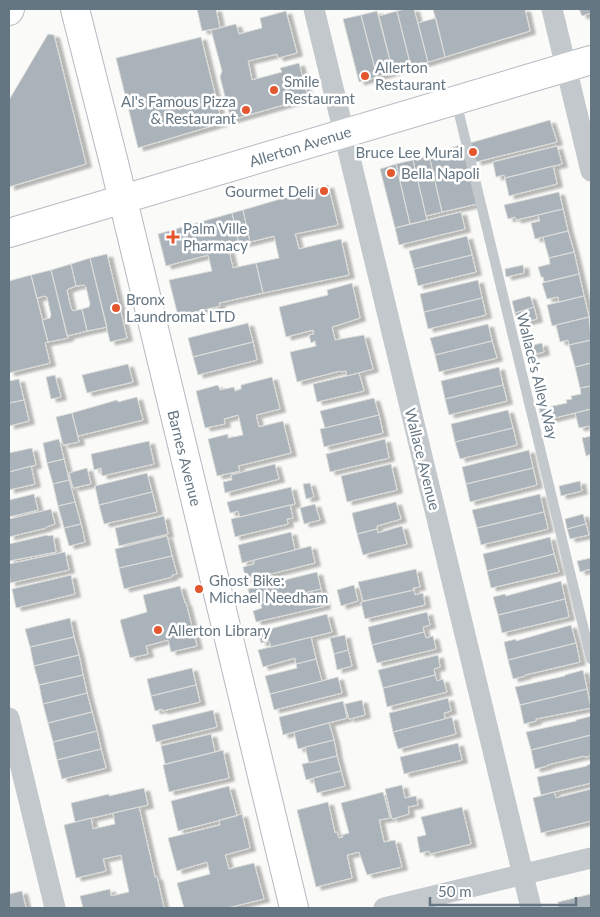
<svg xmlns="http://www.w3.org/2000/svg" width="600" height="917" viewBox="0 0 600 917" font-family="Lato,sans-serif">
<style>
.building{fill:#aab3b9;stroke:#dcdcda;filter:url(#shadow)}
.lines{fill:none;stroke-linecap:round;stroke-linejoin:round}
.secondary-casing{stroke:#b3babf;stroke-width:30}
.primary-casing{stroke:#b5babe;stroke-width:30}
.lane{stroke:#c3c8cc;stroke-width:10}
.street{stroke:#c3c8cc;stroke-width:21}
.secondary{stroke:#fff;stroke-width:28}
.primary{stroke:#fff;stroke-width:28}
.poi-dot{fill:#e4572e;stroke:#fff;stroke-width:2}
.labels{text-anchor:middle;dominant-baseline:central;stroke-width:5;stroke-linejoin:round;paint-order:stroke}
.poi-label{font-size:15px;fill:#657683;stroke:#fff;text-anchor:start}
.street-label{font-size:15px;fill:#657683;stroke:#fff}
</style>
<defs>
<filter id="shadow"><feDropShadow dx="5.5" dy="3" stdDeviation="1" flood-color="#0004"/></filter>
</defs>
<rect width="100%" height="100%" fill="#fafaf8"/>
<!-- building -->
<path class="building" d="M197,9H216L220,28L202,31Z
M405,9H414L428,62L411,67L397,11Z
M433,9H525L530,31L445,57Z
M579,9H591V13L582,16Z
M286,11L297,53L278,58L277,54L248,61L252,80L282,72L280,68L299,63L308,98L231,120L220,77L222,71L211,30L236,24L239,34L262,28L260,18Z
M377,11L393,72L377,77L361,15Z
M397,11L411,67L393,72L379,16Z
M361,15L377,77L359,82L343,19Z
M436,18L445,57L428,62L418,23Z
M48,34L54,35L86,164L9,187V100Z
M201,37L222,123L138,148L116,58Z
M550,120L557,142L476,162L470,143Z
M463,144L477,204L442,212L429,155Z
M557,146L562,164L505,178L504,175L496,177L493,162Z
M429,155L442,212L426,216L413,160Z
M413,160L427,220L410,224L396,164Z
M396,164L410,224L395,228L380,169Z
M553,166L557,184L509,196L505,178Z
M328,185L338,225L295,234L299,249L341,239L349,275L263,293L256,263L279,258L274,236L250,242L243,210Z
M559,192L563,209L516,220L515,217L508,219L504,205Z
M563,209L568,231L535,239L531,223L540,221L538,215Z
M243,210L250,242L239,244L232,213Z
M461,212L465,229L399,245L395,228Z
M232,213L239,244L228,247L233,268L256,263L263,293L219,303L220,306L178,316L169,280L212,271L208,255L166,266L158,234Z
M568,231L574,252L549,258L543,237Z
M467,236L472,255L414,269L409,251Z
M574,252L579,274L544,282L543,277H541L538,267L550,264L549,258Z
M107,254L127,338L110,342L90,258Z
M472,255L476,272L418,286L414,269Z
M90,258L107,327L87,331L82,309L89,307L90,304L86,287L84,285L76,286L71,264Z
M71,264L76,286L68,289L67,291L71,308L73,311L82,309L87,331L67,336L51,270Z
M523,265L524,273L506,277L505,269Z
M51,270L68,338L48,342L42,320L50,318L51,315L47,297L44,296L37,298L31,275Z
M579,274L584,296L559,302L558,297L547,299L542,283Z
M31,275L48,342L45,343L50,363L9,373V281Z
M478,280L482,298L424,312L420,294Z
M352,283L360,318L332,327L335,340L364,335L373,369L347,376L346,371L341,372L340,371L297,382L290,352L316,346L315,341L311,343L309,335L314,334L313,330L286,337L279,307L328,295L327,290Z
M530,296L534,307L515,313L512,301Z
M584,296L589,317L552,326L547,305Z
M482,298L486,315L428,329L424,312Z
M534,307L537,319L519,324L515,313Z
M589,317L591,340L569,345L568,340L560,342L556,325Z
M248,323L253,342L193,357L188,338Z
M488,324L492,341L435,355L430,338Z
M591,340V363L575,367L569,345Z
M492,341L497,358L439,372L435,355Z
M253,342L257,360L198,375L193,357Z
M542,343L544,352L527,356L524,347Z
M591,363V386L580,388L575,367Z
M128,364L133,382L87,393L82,375Z
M499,367L503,385L445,399L441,381Z
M359,373L364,391L317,402L313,384Z
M55,375L61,397L51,399L46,377Z
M272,377L280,409L256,415L259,427L283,421L291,453L238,466L240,471L217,476L208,439L228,434V438L243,435L239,418L238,415L224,419L225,424L205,428L196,391L218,385L220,390L234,387L235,391L241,389V385Z
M19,379L24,400L9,403V381Z
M503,385L507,401L449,415L445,399Z
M591,386V409L542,421L539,409L567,403L566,400L572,399L571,396L581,394L580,388Z
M137,397L143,420L78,436L72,413L117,400L118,402Z
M374,398L379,415L325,428L320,411Z
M24,400L29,421L9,426V403Z
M591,409V432L589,426L579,428L575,413Z
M508,410L513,428L455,442L451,424Z
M72,413L79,442L63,445L56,417Z
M379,415L383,433L324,447L320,429Z
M513,428L517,445L460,459L455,442Z
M591,436V454L586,456L582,438Z
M59,439L64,459L47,463L43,443Z
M385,439L389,458L330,472L326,454Z
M149,441L154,464L102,476L101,468L94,470L91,454Z
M32,448L36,465L9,472V453Z
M529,450L533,468L466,484L462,467Z
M64,459L69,480L53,484L47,463Z
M275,464L279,479L225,493L223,482L232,480L231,475Z
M391,464L397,490L347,502L341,476Z
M31,466L35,484L9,490V472Z
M87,468L91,484L73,488L69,473Z
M533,468L537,485L470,502L466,484Z
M147,473L152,492L99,505L95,486Z
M69,480L75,502L58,506L53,484Z
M580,481L582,491L561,496L559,486Z
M310,483L314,497L306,499L303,484Z
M291,487L295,504L240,517L238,511L230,513L227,502Z
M152,492L157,512L104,524L99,505Z
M34,494L38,510L9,517V500Z
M540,494L544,512L477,528L472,510Z
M75,502L81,524L64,528L58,506Z
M396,502L401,519L377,526V529L357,534L352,513Z
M315,504L320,520L304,524L300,508Z
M290,505L293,518L287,519L288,524L235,537L231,519Z
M51,509L55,524L46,527V528L9,537V519Z
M544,512L548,529L481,545L477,528Z
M583,514L586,524L567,529L565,519Z
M164,516L168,534L119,546L115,528Z
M81,524L85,542L69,546L64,528Z
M586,524L589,535L570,539L567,529Z
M402,526L407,544L363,555L357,534L377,529L378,533Z
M291,532L295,550L242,563L238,545Z
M47,535L48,536L53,535L56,552L9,561V544Z
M167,536L172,556L119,568L115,549Z
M550,537L554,554L487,571L483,554Z
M311,546L315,563L246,580L243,567L254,564V560Z
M65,552L69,570L10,583L9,564Z
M554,554L559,572L491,588L487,571Z
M172,556L177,574L172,575V577L124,589L119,568Z
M591,558V569L580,572L577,561Z
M416,569L420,587L413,588L414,590L363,601L358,582Z
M317,572L321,589L260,603L259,599L251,600L248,589Z
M71,575L75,594L16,608L12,589Z
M561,581L565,599L498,615L493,597L505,594L506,596Z
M354,585L358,601L341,606L337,590Z
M180,586L185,603H186L197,646L171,652L168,640L146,646L148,654L130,658L120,620L147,612L143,595Z
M321,589L325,606L256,622L253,611L262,608L260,603Z
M414,590L415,595L423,593L425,605L365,619L361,602Z
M565,599L569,617L502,633L498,615Z
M427,612L430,625L423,627L424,632L372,645L368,627Z
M327,614L332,632L271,647L269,641L261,643L258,632Z
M70,618L74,637L30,647L25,629Z
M571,625L576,643L508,660L504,642L516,639V641Z
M424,632L426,638L433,636L436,649L377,663L372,645Z
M345,635L348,650L334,654L330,638Z
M74,637L79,655L34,666L30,647Z
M311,637L316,659L296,664L295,658L263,667L258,650Z
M576,643L580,662L525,675V676L513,679L508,660Z
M348,650L352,666L337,670L334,654Z
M79,655L83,675L39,685L34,666Z
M438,655L440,667L434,669L435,675L383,688L378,670Z
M316,659L322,681L270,694L265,676L297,668L296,664Z
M192,668L196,685L151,696L147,679Z
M583,670L587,689L520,705L515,687L565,676V675Z
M83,675L87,693L43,704L39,685Z
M435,675L437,681L443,679L447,692L387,707L383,688Z
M338,677L342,693L274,710L270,694Z
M196,685L200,702L162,711V709L155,711L151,696Z
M587,689L591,708L536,719V721L524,724L520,705Z
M87,693L92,712L48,723L43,704Z
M448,698L451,711L444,713L445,719L393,732L389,713Z
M362,700L365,715L349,719L345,704Z
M343,701L347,718L283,735L279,717Z
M213,710L217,727L156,742L152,725Z
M92,712L97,731L53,742L48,723Z
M591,716V735L531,750L526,732L576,721V720Z
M452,717L456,734L398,749L393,732Z
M329,723L334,740L298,749L294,732Z
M97,731L101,749L57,760L53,742Z
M211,734L215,752L165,764L161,746Z
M591,735V756L585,757L584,756L547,765V766L535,769L531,750Z
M334,740L337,756L309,763L305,747Z
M458,743L462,760L404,774L400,757Z
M101,749L106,768L62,779L57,760Z
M223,750L229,778L169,792L163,765Z
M337,756L341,771L306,780L302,764Z
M591,764V783L541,795L537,777L587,766V765Z
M341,771L345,786L317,793L313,778Z
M402,785L405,798L416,796L418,805L408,807L409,814L392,819L385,789Z
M229,786L237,816L178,831L171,801Z
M144,788L148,805L75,822L71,803L109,794V796Z
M591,789V821L541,833L533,798L554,792L556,798Z
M383,792L390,818L379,820L380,824L384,842L395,840L402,867L367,875L359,852L347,855L352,878L316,887L297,810L328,802L335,833L337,832L339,838L343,837L342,835L349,833L341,803Z
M139,807L155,877H157L164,908H83L80,896L110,889L111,896L129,892L121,855L103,859L106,871L76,878L64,825L91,818L93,829L115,824L113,813Z
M462,807L471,844L430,854L429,851L420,853L417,837L426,835L421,817Z
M242,814L250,848L225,855L229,869L254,863L264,899L227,908H184L177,883L210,874L207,862L177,871L168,838L220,825L219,820Z
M22,891L26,908H9V894Z
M591,894V908H559L558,902Z"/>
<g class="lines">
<!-- secondary casing -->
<g class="secondary-casing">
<path id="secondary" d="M75,9L114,163L294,908
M9,233L591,60"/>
</g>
<!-- primary casing -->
<g class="primary-casing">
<path id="primary" d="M9,11L10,9"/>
</g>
<!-- lane -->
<path class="lane" d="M456,101L591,659"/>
<!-- street -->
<path class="street" d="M314,9L531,908
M552,9L591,171
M9,718L55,908
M384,908L591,858"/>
<!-- secondary -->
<use href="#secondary" class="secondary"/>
<!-- primary -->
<use href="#primary" class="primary"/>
</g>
<!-- markers -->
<g class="poi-dot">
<circle cx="365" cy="76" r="5"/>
<circle cx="274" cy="90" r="5"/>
<circle cx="246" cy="110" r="5"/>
<circle cx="473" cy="152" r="5"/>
<circle cx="391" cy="173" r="5"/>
<circle cx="324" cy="191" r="5"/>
<path d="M170.5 229.5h5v5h5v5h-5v5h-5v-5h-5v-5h5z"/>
<circle cx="116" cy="308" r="5"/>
<circle cx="199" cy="589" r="5"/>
<circle cx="158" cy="630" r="5"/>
</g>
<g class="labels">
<!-- poi labels -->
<g class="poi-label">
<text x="375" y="67">Allerton<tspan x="375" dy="17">Restaurant</tspan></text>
<text x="284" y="81">Smile<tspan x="284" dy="17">Restaurant</tspan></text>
<text x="236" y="101" text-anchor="end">Al's Famous Pizza<tspan x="236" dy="17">&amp; Restaurant</tspan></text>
<text x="463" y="152" text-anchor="end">Bruce Lee Mural</text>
<text x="401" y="173">Bella Napoli</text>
<text x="314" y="191" text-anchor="end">Gourmet Deli</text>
<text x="183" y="228">Palm Ville<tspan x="183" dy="17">Pharmacy</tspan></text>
<text x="126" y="299">Bronx<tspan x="126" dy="17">Laundromat LTD</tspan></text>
<text x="209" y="580">Ghost Bike:<tspan x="209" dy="17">Michael Needham</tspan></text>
<text x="168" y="630">Allerton Library</text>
</g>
<!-- street labels -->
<g class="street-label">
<text transform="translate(300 146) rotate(-17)">Allerton Avenue</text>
<text transform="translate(538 376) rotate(76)">Wallace's Alley Way</text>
<text transform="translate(185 458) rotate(76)">Barnes Avenue</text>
<text transform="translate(423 459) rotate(76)">Wallace Avenue</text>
</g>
</g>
<!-- border -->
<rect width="600" height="917" fill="none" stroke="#657683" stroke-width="20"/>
<!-- scale -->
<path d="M430 897v8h146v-8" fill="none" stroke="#657683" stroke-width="2.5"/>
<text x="438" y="897" font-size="15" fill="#657683" stroke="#ffffff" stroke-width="4" paint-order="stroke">50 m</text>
</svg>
